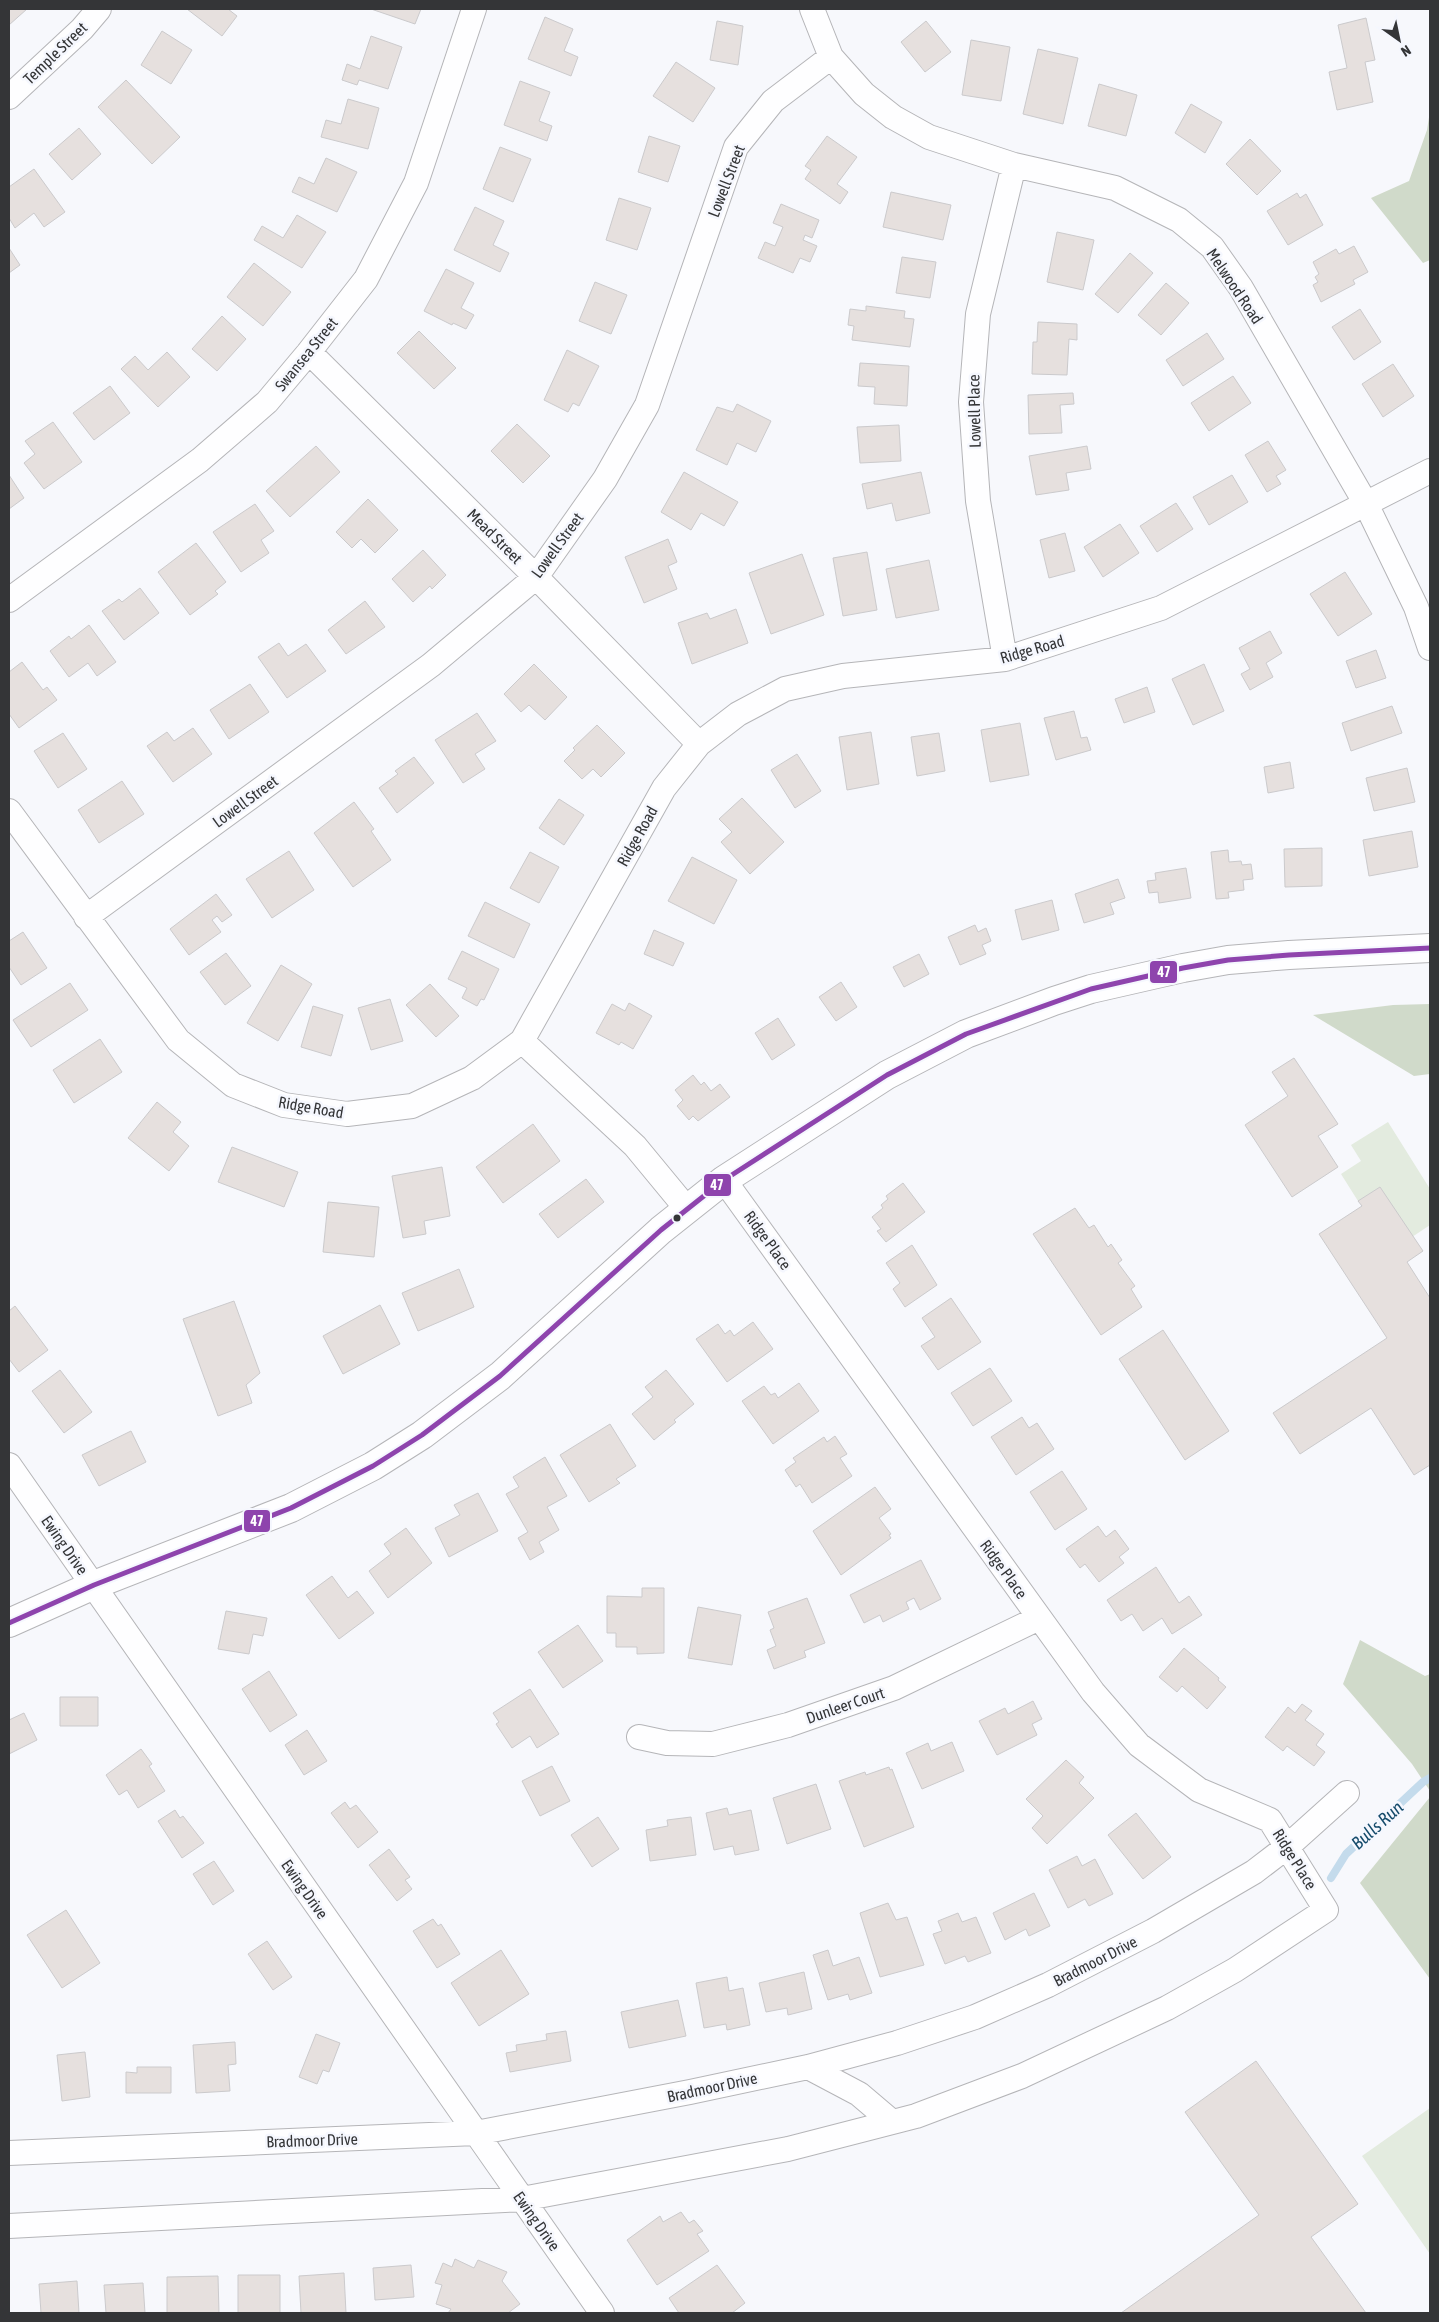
<svg xmlns="http://www.w3.org/2000/svg" width="1439" height="2322" viewBox="0 0 1439 2322" font-family="'Asap Condensed',sans-serif">
<style>
.green{fill:#e3ebdf}
.forest{fill:#d0daca}
.lines{fill:none;stroke-linecap:round;stroke-linejoin:round}
.stream{stroke:#c4dbec;stroke-width:8}
.building{fill:#e6e0de;stroke:#cbcacc}
.minor-casing{stroke:#b5b5b8;stroke-width:26}
.tertiary-casing{stroke:#b5b5b8;stroke-width:30}
.minor{stroke:#fefeff;stroke-width:24}
.tertiary{stroke:#fefeff;stroke-width:28}
.bus-1-casing{stroke:#f5f7fe;stroke-width:9}
.bus-1{stroke:#8e44ad;stroke-width:5}
.bus-dot{fill:#343537;stroke:#f5f7fe;stroke-width:2}
.labels{text-anchor:middle;dominant-baseline:central;stroke-width:5;stroke-linejoin:round;paint-order:stroke}
.street-label{font-size:16px;fill:#343537;stroke:#f5f7fe}
.water-label{font-size:18px;font-style:italic;fill:#154b6b;stroke:#f5f7fe}
.line-badge{stroke:#f5f7fe;stroke-width:2}
.badge-label{font-size:14px;text-anchor:middle;font-weight:bold;fill:#fff}
</style>
<rect width="100%" height="100%" fill="#f7f8fc"/>
<!-- green -->
<path class="green" d="M1388,1122L1430,1189V1225L1412,1237L1380,1187L1358,1201L1341,1174L1361,1161L1351,1145Z
M1430,2108V2254L1362,2156Z"/>
<!-- forest -->
<path class="forest" d="M1430,111V260L1423,263L1371,198L1409,181L1427,130Z
M1430,1004V1074L1414,1076L1313,1015L1393,1005Z
M1360,1640L1425,1676L1430,1674V1791L1412,1764L1343,1684Z
M1430,1797V1979L1360,1883Z"/>
<g class="lines">
<!-- stream -->
<path class="stream" d="M1331,1878L1346,1854L1423,1782L1430,1778"/>
</g>
<!-- building -->
<path class="building" d="M9,9H27L9,25Z
M187,9H228L237,16L222,36Z
M371,9H421L415,24Z
M545,17L573,29L564,51L578,57L571,76L528,59Z
M1366,18L1375,60L1365,62L1373,102L1337,110L1329,72L1347,68L1338,25Z
M717,21L743,26L738,65L710,60Z
M926,21L951,52L925,72L901,42Z
M162,31L192,50L171,84L141,65Z
M371,36L402,47L388,89L359,80L357,85L342,80L347,64L360,69Z
M971,40L1010,47L1001,101L962,95Z
M1038,49L1078,58L1063,124L1023,114Z
M676,62L715,88L693,122L653,96Z
M126,80L180,137L152,164L98,107Z
M520,81L550,92L539,121L552,126L547,141L504,125Z
M1099,84L1137,95L1126,136L1088,126Z
M348,99L379,108L368,149L321,137L326,120L341,124Z
M1191,104L1222,122L1205,153L1175,133Z
M79,128L101,154L72,180L49,154Z
M649,136L680,146L668,182L638,172Z
M827,136L857,157L837,184L848,192L840,204L805,179L811,170L805,166Z
M1250,139L1281,171L1257,195L1226,164Z
M500,147L531,159L513,202L483,189Z
M326,158L357,172L337,212L292,192L299,177L314,184Z
M34,169L65,212L44,227L34,213L15,228L9,218V187Z
M891,192L951,205L943,240L883,227Z
M1297,193L1300,198L1306,194L1323,225L1288,245L1267,211Z
M619,198L651,208L637,250L606,240Z
M781,204L819,220L812,238L805,235L803,240L817,246L810,262L800,258L793,273L758,258L765,242L775,246L783,227L773,223Z
M475,207L504,221L493,245L509,253L500,272L454,250Z
M297,215L326,232L302,268L254,240L262,226L283,238Z
M1057,232L1094,240L1083,290L1047,282Z
M1354,246L1368,272L1353,280L1355,284L1321,302L1313,285L1318,282L1315,277L1319,274L1313,262L1336,249L1339,254Z
M9,248L20,265L9,273Z
M1130,253L1153,273L1118,313L1095,294Z
M902,257L936,262L930,298L896,293Z
M254,263L291,292L263,326L227,297Z
M446,269L474,283L461,308L474,315L466,329L453,323L452,325L424,311Z
M595,282L627,295L611,334L579,321Z
M1166,283L1189,303L1161,335L1138,315Z
M866,306L905,311L904,318L914,319L910,347L852,340L854,326L848,325L850,309L866,311Z
M1360,309L1381,342L1354,360L1332,327Z
M222,316L246,339L217,371L192,349Z
M1038,322L1077,324V340L1069,339L1067,375L1032,374L1033,342H1037Z
M419,331L456,368L434,389L397,353Z
M1207,333L1224,359L1183,386L1166,360Z
M567,350L599,366L579,406L573,403L568,412L544,400Z
M167,352L190,377L158,407L121,369L135,356L148,370Z
M860,363L909,366L907,406L874,404L875,387L858,386Z
M1393,364L1414,396L1383,417L1362,384Z
M1233,376L1251,403L1209,431L1191,403Z
M110,386L130,413L94,440L73,413Z
M1073,393L1074,404L1060,405L1062,433L1029,434L1028,395Z
M737,404L771,421L756,452L737,443L727,465L696,450L717,407L733,412Z
M53,422L82,462L44,489L24,463L35,454L25,441Z
M517,424L550,456L523,483L491,451Z
M899,425L901,461L860,463L857,427Z
M1268,441L1286,470L1276,476L1281,484L1267,492L1245,455Z
M316,446L340,472L290,517L266,491Z
M1087,446L1091,469L1066,473L1069,490L1036,495L1029,456Z
M684,472L738,502L724,526L701,513L691,530L661,512Z
M921,472L930,513L896,521L892,503L867,509L862,484Z
M9,475L24,498L9,509Z
M1232,475L1248,502L1209,525L1193,497Z
M368,499L398,530L375,553L361,539L352,548L336,532Z
M1176,503L1193,529L1157,552L1140,526Z
M255,504L274,531L261,540L269,553L241,572L213,532Z
M1120,524L1139,553L1103,577L1084,547Z
M1065,533L1075,571L1049,578L1040,540Z
M668,539L677,562L668,566L677,589L644,603L625,557Z
M196,543L226,582L215,591L218,594L190,615L158,572Z
M423,550L446,575L432,589L430,586L413,602L392,579Z
M867,552L877,610L843,616L833,558Z
M802,554L824,615L771,634L749,573Z
M929,560L939,610L896,618L886,569Z
M1345,572L1372,614L1338,636L1310,594Z
M140,588L159,613L124,640L102,611L119,599L122,602Z
M365,601L385,627L346,654L328,630Z
M736,609L748,643L692,664L678,623L707,613L710,619Z
M89,625L116,662L97,676L88,663L69,677L50,651L69,636L71,639Z
M1270,631L1282,653L1266,663L1273,677L1250,690L1241,674L1250,669L1239,648Z
M279,643L288,656L306,644L326,671L287,698L258,657Z
M1376,650L1386,678L1356,688L1346,661Z
M22,662L43,690L47,687L57,700L19,728L9,714V672Z
M534,664L567,697L545,720L529,705L521,712L504,694Z
M1204,664L1224,711L1193,725L1172,679Z
M250,684L269,712L229,739L210,710Z
M1147,687L1155,712L1124,723L1115,699Z
M1392,706L1402,733L1351,751L1342,723Z
M1074,711L1081,738L1087,737L1091,750L1056,760L1044,718Z
M477,713L496,741L475,754L485,769L463,783L435,740Z
M1020,723L1029,775L990,782L981,730Z
M597,725L625,753L601,777L593,769L582,779L564,761L575,750L573,748Z
M193,728L212,754L173,782L147,746L167,732L174,741Z
M871,732L879,784L847,790L839,737Z
M63,733L87,769L58,788L34,751Z
M939,733L945,771L917,776L911,737Z
M797,754L821,791L795,808L771,770Z
M414,757L434,783L397,813L379,788L398,774L395,771Z
M1290,762L1294,788L1268,793L1264,767Z
M1407,768L1415,802L1374,811L1366,778Z
M122,781L144,814L99,843L78,810Z
M742,798L784,842L750,874L721,842L732,832L719,819Z
M559,799L584,815L564,845L539,828Z
M354,802L374,829L371,831L391,860L353,887L314,833Z
M1412,831L1418,867L1369,876L1363,840Z
M1322,848V886L1285,887L1284,849Z
M1228,850L1229,862L1241,861L1242,865L1251,864L1253,879L1243,880L1244,890L1228,892L1229,898L1216,899L1211,852Z
M289,851L314,890L272,918L246,879Z
M530,852L559,867L539,903L510,888Z
M692,857L737,880L714,924L668,901Z
M1186,868L1191,898L1159,903L1158,892L1149,893L1147,881L1156,880L1155,873Z
M1118,879L1125,898L1110,903L1114,914L1084,923L1075,894Z
M216,894L232,915L222,922L217,916L212,920L221,932L189,955L170,929Z
M1052,900L1059,930L1022,940L1015,910Z
M485,902L530,924L514,958L468,936Z
M975,925L978,932L986,928L991,941L982,945L986,954L960,965L948,937Z
M654,930L684,943L673,966L644,954Z
M23,932L47,968L21,985L9,967V941Z
M462,951L499,969L484,1000L481,999L477,1006L462,998L467,988L448,979Z
M226,953L251,986L225,1005L200,972Z
M919,954L929,974L904,987L893,967Z
M281,965L312,984L278,1041L247,1023Z
M841,982L857,1007L836,1021L819,997Z
M70,983L88,1010L31,1047L13,1020Z
M430,984L459,1016L436,1037L406,1005Z
M390,999L403,1041L371,1050L358,1008Z
M629,1003L652,1016L633,1049L621,1042L619,1045L596,1033L612,1004L625,1011Z
M313,1006L343,1015L331,1056L301,1047Z
M778,1018L795,1045L772,1060L755,1033Z
M100,1039L122,1072L74,1103L53,1070Z
M1294,1058L1338,1124L1318,1136L1338,1167L1292,1197L1245,1125L1288,1096L1272,1072Z
M693,1075L701,1085L704,1082L711,1091L720,1084L730,1097L698,1121L693,1116L689,1120L677,1106L683,1100L675,1090Z
M157,1102L181,1122L173,1132L189,1146L169,1171L128,1138Z
M533,1124L560,1161L503,1203L476,1167Z
M232,1147L298,1172L284,1207L218,1182Z
M442,1167L450,1216L424,1221L426,1234L403,1238L392,1176Z
M586,1179L604,1202L558,1238L539,1214Z
M903,1183L925,1212L886,1242L877,1231L881,1229L872,1217L883,1208L881,1205L888,1199L886,1196Z
M1380,1187L1423,1251L1407,1262L1430,1298V1465L1414,1475L1371,1408L1300,1454L1273,1413L1387,1338L1319,1234L1362,1206L1358,1201Z
M328,1202L379,1207L374,1257L323,1252Z
M1075,1208L1089,1228L1094,1225L1108,1247L1111,1244L1122,1260L1118,1263L1135,1286L1131,1289L1142,1307L1101,1335L1033,1234Z
M912,1245L937,1285L905,1307L893,1289L900,1283L886,1263Z
M459,1269L474,1307L418,1331L402,1293Z
M951,1298L981,1342L938,1370L921,1346L935,1337L922,1318Z
M234,1301L260,1373L246,1385L252,1403L218,1416L183,1319Z
M380,1305L400,1344L343,1374L323,1336Z
M15,1306L48,1350L19,1372L9,1359V1311Z
M753,1322L773,1349L727,1382L696,1339L718,1324L725,1334L730,1330L734,1336Z
M1163,1330L1229,1431L1185,1460L1119,1359Z
M990,1368L1012,1401L973,1426L951,1393Z
M60,1370L92,1412L64,1433L32,1391Z
M666,1370L694,1404L674,1420L676,1422L654,1440L632,1414L653,1397L645,1387Z
M799,1383L819,1411L773,1444L742,1401L764,1386L771,1395L775,1393L778,1398Z
M1022,1417L1029,1428L1037,1423L1054,1449L1016,1475L991,1437Z
M610,1424L636,1466L616,1479L620,1483L589,1502L560,1455Z
M131,1431L146,1462L99,1486L82,1455Z
M835,1436L847,1454L840,1458L852,1476L812,1503L800,1484L796,1487L785,1470L796,1462L793,1458L824,1437L827,1442Z
M545,1457L567,1496L547,1507L559,1530L539,1542L544,1552L530,1560L518,1538L528,1532L506,1494L519,1487L513,1477Z
M1062,1471L1087,1509L1055,1530L1030,1492Z
M875,1487L891,1509L879,1518L891,1534L889,1535L891,1538L841,1575L813,1531Z
M478,1493L498,1531L449,1557L435,1528L460,1515L454,1505Z
M1098,1526L1106,1537L1115,1530L1129,1549L1119,1557L1124,1563L1099,1582L1085,1564L1080,1568L1066,1549Z
M406,1528L432,1563L388,1598L369,1571L391,1554L384,1544Z
M921,1560L941,1599L920,1610L914,1598L906,1602L909,1609L883,1622L880,1615L864,1623L850,1595Z
M1156,1567L1179,1603L1189,1596L1202,1615L1172,1634L1162,1618L1143,1631L1132,1614L1121,1621L1107,1600Z
M332,1576L348,1598L357,1591L374,1613L339,1639L306,1595Z
M642,1588H664V1653L637,1654V1647H616V1633H607V1596L642,1597Z
M807,1598L825,1643L804,1651L806,1657L774,1669L767,1650L776,1646L770,1630L774,1628L768,1612Z
M698,1607L741,1615L732,1665L688,1658Z
M226,1611L267,1618L263,1636L253,1634L249,1654L218,1649Z
M578,1625L603,1661L563,1688L538,1652Z
M1184,1648L1219,1678L1218,1680L1226,1687L1207,1709L1182,1686L1177,1692L1159,1677Z
M269,1671L297,1715L270,1732L242,1689Z
M530,1689L559,1734L537,1748L530,1736L512,1748L496,1724L499,1722L493,1713Z
M60,1697H98V1726H60Z
M1033,1701L1042,1719L1032,1724L1037,1735L997,1755L979,1721L1005,1708L1008,1714Z
M1302,1704L1312,1711L1305,1720L1324,1734L1316,1745L1325,1752L1314,1766L1287,1746L1283,1751L1265,1737L1288,1707L1295,1713Z
M24,1713L37,1740L9,1754V1720Z
M307,1730L327,1761L304,1775L285,1745Z
M952,1742L964,1771L922,1789L906,1753L928,1743L931,1751Z
M141,1749L152,1764L149,1766L165,1791L138,1808L127,1790L119,1795L106,1775Z
M1066,1760L1084,1777L1079,1783L1094,1798L1047,1844L1032,1828L1043,1816L1026,1799Z
M552,1766L570,1801L540,1816L522,1781Z
M889,1767L890,1770L892,1769L914,1827L864,1847L839,1781L865,1772L866,1775Z
M816,1784L831,1829L787,1844L773,1798Z
M345,1802L350,1809L356,1805L378,1832L358,1848L331,1813Z
M727,1808L729,1815L751,1810L759,1850L735,1855L733,1846L714,1850L706,1813Z
M175,1810L180,1818L183,1816L204,1843L182,1858L158,1821Z
M1136,1813L1171,1857L1143,1879L1108,1835Z
M598,1817L619,1849L592,1867L571,1835Z
M691,1817L696,1855L650,1861L646,1830L668,1826L667,1820Z
M389,1849L410,1877L405,1880L412,1889L397,1901L369,1865Z
M1077,1856L1082,1866L1095,1859L1113,1894L1089,1906L1085,1899L1068,1908L1049,1870Z
M214,1861L234,1891L213,1905L193,1874Z
M1034,1893L1050,1926L1029,1936L1026,1929L1005,1940L993,1913Z
M888,1903L896,1920L907,1917L924,1965L880,1977L860,1913Z
M66,1910L100,1963L62,1988L27,1935Z
M958,1913L962,1922L976,1917L991,1953L968,1962L965,1956L945,1964L933,1934L942,1931L938,1921Z
M433,1919L438,1926L441,1924L460,1954L437,1968L413,1931Z
M267,1941L292,1977L273,1990L248,1954Z
M501,1950L529,1994L479,2026L451,1983Z
M828,1950L833,1966L859,1957L872,1993L850,2000L848,1994L828,2000L813,1955Z
M804,1972L812,2009L788,2015L787,2008L766,2012L759,1983Z
M727,1977L729,1991L743,1988L750,2025L727,2030L726,2024L704,2028L696,1983Z
M678,2000L686,2036L629,2048L621,2012Z
M566,2031L571,2061L510,2072L506,2053L517,2051L516,2045L547,2040L546,2034Z
M316,2034L340,2043L329,2072L323,2070L317,2084L299,2077Z
M235,2042L236,2064L228,2065L230,2091L196,2093L193,2045Z
M85,2052L90,2097L62,2101L57,2055Z
M1256,2061L1358,2204L1311,2237L1366,2313H1121L1259,2215L1185,2112Z
M137,2067H171V2093H126V2072L137,2073Z
M681,2212L689,2223L694,2220L703,2231L697,2234L709,2251L657,2285L627,2240L660,2216L663,2222Z
M455,2259L474,2268L478,2260L507,2272L502,2281L520,2304L508,2313H448L451,2309L436,2304L442,2285L435,2283L443,2263L452,2267Z
M411,2265L414,2297L375,2300L373,2268Z
M717,2265L745,2303L732,2313H679L669,2298Z
M344,2273L346,2313H301L299,2276Z
M238,2275H280V2313H238Z
M218,2276L219,2313H167V2277Z
M77,2281L79,2313H41L39,2284Z
M143,2283L145,2313H106L104,2285Z"/>
<g class="lines">
<!-- minor casing -->
<g class="minor-casing">
<path id="minor" d="M812,9L831,57L864,94L893,117L929,137L1014,165L1115,188L1179,220L1212,247L1241,288L1366,504L1416,607L1430,648
M9,97L82,29L99,9
M309,352L536,577L699,744
M9,600L200,460L267,402L309,352L366,279L416,183L474,9
M1005,659L978,501L971,402L978,314L1014,165
M9,811L178,1040L233,1085L284,1105L347,1114L412,1106L472,1078L522,1041L664,788L699,744L738,714L785,689L843,676L1005,659L1161,608L1430,471
M86,917L431,665L536,577L605,479L647,405L736,147L773,101L831,57
M522,1041L635,1146L687,1209
M9,1465L602,2313
M639,1737L667,1743L713,1744L788,1725L894,1688L1039,1618
M808,2067L859,2094L892,2122
M9,2153L476,2133L690,2092L808,2067L897,2043L975,2017L1048,1985L1153,1931L1254,1872L1288,1846L1347,1793
M9,2226L522,2199L788,2149L916,2116L1022,2076L1167,2008L1235,1970L1326,1910L1270,1820L1199,1790L1139,1745L1093,1692L724,1180"/>
</g>
<!-- tertiary casing -->
<g class="tertiary-casing">
<path id="tertiary" d="M9,1623L94,1585L291,1508L373,1466L422,1435L500,1376L661,1230L724,1180L887,1075L966,1034L1054,1001L1091,989L1183,968L1228,960L1289,955L1430,948"/>
</g>
<!-- minor -->
<use href="#minor" class="minor"/>
<!-- tertiary -->
<use href="#tertiary" class="tertiary"/>
<!-- bus-1 casing -->
<g class="bus-1-casing">
<path id="bus-1" d="M9,1623L94,1585L291,1508L373,1466L422,1435L500,1376L661,1230L724,1180L887,1075L966,1034L1091,989L1183,968L1228,960L1289,955L1430,948"/>
</g>
<!-- bus-1 -->
<use href="#bus-1" class="bus-1"/>
</g>
<!-- markers -->
<circle class="bus-dot" cx="677" cy="1218" r="4.5"/>
<g class="labels">
<!-- street labels -->
<g class="street-label">
<text transform="translate(55 53) rotate(-44)">Temple Street</text>
<text transform="translate(726 181) rotate(-69)">Lowell Street</text>
<text transform="translate(1235 286) rotate(56)">Melwood Road</text>
<text transform="translate(306 354) rotate(-51)">Swansea Street</text>
<text transform="translate(974 411) rotate(-91)">Lowell Place</text>
<text transform="translate(495 536) rotate(45)">Mead Street</text>
<text transform="translate(557 545) rotate(-54)">Lowell Street</text>
<text transform="translate(1032 649) rotate(-16)">Ridge Road</text>
<text transform="translate(245 801) rotate(-36)">Lowell Street</text>
<text transform="translate(637 836) rotate(-61)">Ridge Road</text>
<text transform="translate(311 1107) rotate(10)">Ridge Road</text>
<text transform="translate(768 1240) rotate(54)">Ridge Place</text>
<text transform="translate(65 1545) rotate(55)">Ewing Drive</text>
<text transform="translate(1004 1569) rotate(54)">Ridge Place</text>
<text transform="translate(845 1705) rotate(-19)">Dunleer Court</text>
<text transform="translate(1295 1859) rotate(58)">Ridge Place</text>
<text transform="translate(305 1889) rotate(55)">Ewing Drive</text>
<text transform="translate(1095 1961) rotate(-27)">Bradmoor Drive</text>
<text transform="translate(712 2087) rotate(-12)">Bradmoor Drive</text>
<text transform="translate(312 2140) rotate(-2)">Bradmoor Drive</text>
<text transform="translate(537 2221) rotate(55)">Ewing Drive</text>
</g>
<!-- water labels -->
<g class="water-label">
<text transform="translate(1377 1825) rotate(-42)">Bulls Run</text>
</g>
</g>
<g class="line-badge">
<rect x="1149" y="960" width="29" height="24" rx="5" fill="#8e44ad"/>
<rect x="703" y="1173" width="29" height="24" rx="5" fill="#8e44ad"/>
<rect x="243" y="1509" width="28" height="24" rx="5" fill="#8e44ad"/>
</g>
<g class="badge-label">
<text x="1164" y="977">47</text>
<text x="717" y="1190">47</text>
<text x="257" y="1526">47</text>
</g>
<!-- border -->
<rect width="1439" height="2322" fill="none" stroke="#343537" stroke-width="20"/>
<!-- north arrow -->
<g transform="translate(1399 40) rotate(147)" stroke="#f5f7fe" stroke-width="4" paint-order="stroke">
<path d="M0-4L9 19L0 12L-9 19Z" fill="#343537"/>
<text y="-8" font-size="14" font-weight="bold" text-anchor="middle" fill="#343537">N</text>
</g>
</svg>
